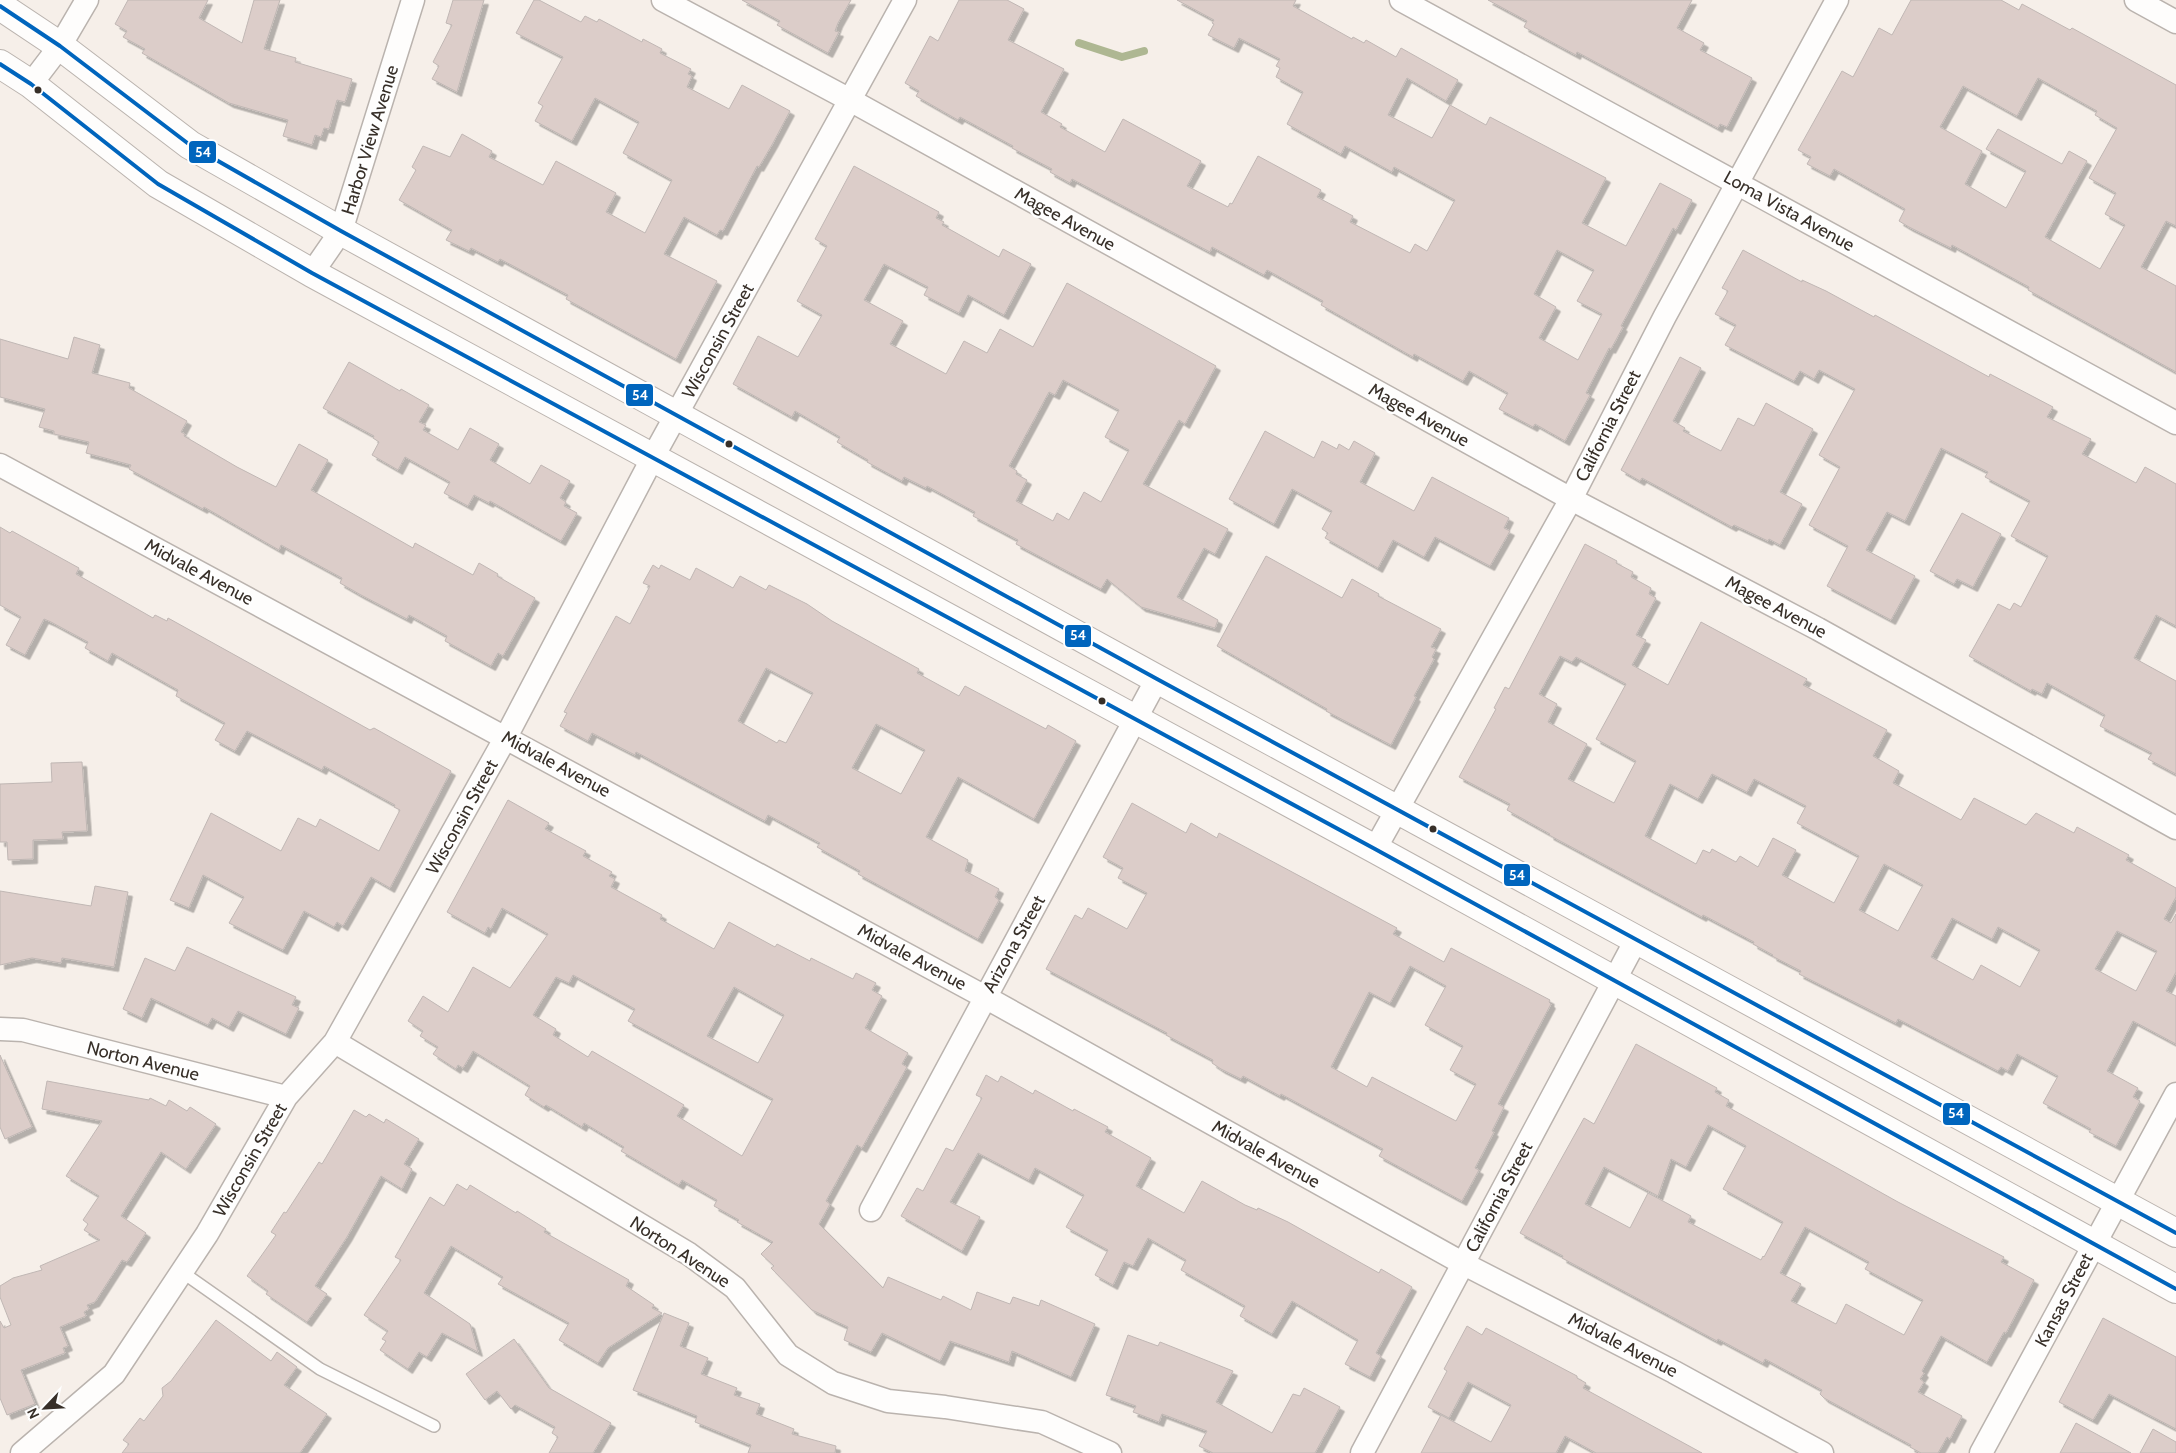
<svg xmlns="http://www.w3.org/2000/svg" width="2176" height="1453" viewBox="0 0 2176 1453" font-family="Cabin,sans-serif">
<style>
.lines{fill:none;stroke-linecap:round;stroke-linejoin:round}
.stream{stroke:#aeb792;stroke-width:8}
.building{fill:#dccdc9;stroke:#c0b7b4;fill-rule:evenodd;filter:url(#shadow)}
.lane-casing{stroke:#bab3ae;stroke-width:14}
.street-casing{stroke:#bab3ae;stroke-width:25}
.secondary-casing{stroke:#bab3ae;stroke-width:30}
.lane{stroke:#fefdfc;stroke-width:11}
.street{stroke:#fefdfc;stroke-width:22}
.secondary{stroke:#fefdfc;stroke-width:28}
.bus-1-casing{stroke:#fefefe;stroke-width:8}
.bus-1{stroke:#0065bd;stroke-width:4}
.bus-dot{fill:#372f28;stroke:#fefefe;stroke-width:2}
.labels{text-anchor:middle;dominant-baseline:central;stroke-width:5;stroke-linejoin:round;paint-order:stroke}
.street-label{font-size:18px;fill:#372f28;stroke:#fefefe}
.line-badge{stroke:#fefefe;stroke-width:2}
.badge-label{font-size:14px;text-anchor:middle;font-weight:bold;fill:#fff}
</style>
<defs>
<filter id="shadow"><feDropShadow dx="4.5" dy="4.5" stdDeviation="0" flood-color="#0004"/></filter>
</defs>
<rect width="100%" height="100%" fill="#f6efe9"/>
<g class="lines">
<!-- stream -->
<path class="stream" d="M1079,43L1122,57L1144,51"/>
</g>
<!-- building -->
<path class="building" d="M128,0H208L199,18L242,43L254,0H280L264,49L296,58L295,62L352,79L345,102L337,100L329,129L324,128L321,137L315,135L312,145L283,136L288,120L229,103L142,53L145,49L123,37L127,31L115,24Z
M453,0H484L457,92L432,79L439,66L433,62L452,25L446,23Z
M534,0H539L581,22L585,16L597,22L599,19L642,42L643,39L662,49L660,53L691,69L688,74L692,76L687,87L729,109L742,85L790,111L773,143L759,167L757,166L723,231L720,230L717,235L684,217L664,254L717,281L676,359L566,299L568,295L500,259L498,262L471,248L469,251L446,240L452,230L399,200L416,170L412,167L423,146L450,157L462,134L492,151L489,157L543,185L556,161L616,193L606,212L645,233L672,180L623,153L639,122L595,98L572,141L535,121L543,106L538,103L563,57L516,33Z
M742,0H851L838,23L835,31L839,32L828,53L777,25L780,21Z
M959,0H1007L1024,9L1008,40L1064,69L1041,112L1062,124L1060,127L1105,152L1123,119L1201,161L1187,186L1228,207L1230,203L1232,204L1258,156L1321,190L1317,197L1353,216L1350,222L1410,253L1415,244L1427,251L1455,200L1394,167L1392,172L1345,146L1341,154L1287,124L1303,92L1276,77L1280,68L1276,66L1280,59L1239,38L1234,48L1208,35L1214,24L1212,23L1214,20L1177,0H1296L1293,6L1352,39L1353,37L1364,43L1366,40L1396,57L1401,48L1458,80L1446,101L1407,78L1388,115L1432,138L1450,105L1486,125L1490,117L1606,178L1582,223L1626,246L1660,183L1692,200L1676,230L1673,228L1621,326L1623,327L1611,349L1609,348L1586,393L1590,395L1565,441L1535,424L1533,427L1499,409L1508,393L1469,371L1463,381L1414,354L1413,357L1321,305L1323,301L1267,270L1264,275L1212,247L1210,252L1072,179L1070,183L1050,172L1052,169L1012,148L1013,146L960,117L958,120L916,96L919,91L905,83L930,36L938,41ZM1557,250L1594,270L1577,301L1602,314L1578,360L1539,338L1556,307L1534,294Z
M1488,0H1692L1677,28L1704,43L1700,50L1752,78L1727,127L1720,124L1718,128L1577,52L1576,55L1524,27L1527,21Z
M1911,0H2001L2019,10L2022,4L2070,30L2072,28L2176,85V226L2166,221L2141,267L2176,286V372L2028,290L2029,287L1952,245L1951,248L1909,227L1899,221L1905,209L1834,169L1830,176L1807,164L1811,157L1798,150L1842,71L1853,77L1879,28L1892,35ZM2038,78L2097,111L2095,115L2117,128L2089,178L2116,193L2105,214L2125,225L2100,269L2045,237L2087,161L2069,151L2062,164L1998,129L1986,149L2026,171L2006,208L1965,184L1982,151L1940,127L1963,86L2017,116Z
M854,166L939,212L936,218L944,222L942,225L999,257L1003,249L1031,264L1004,315L968,295L959,313L924,295L928,287L884,264L864,300L903,321L890,344L946,374L964,341L987,353L1000,329L1033,347L1067,283L1216,366L1185,424L1179,420L1143,484L1228,529L1215,554L1204,548L1177,597L1218,620L1215,628L1141,607L1107,579L1101,589L1016,544L1018,540L973,516L975,512L927,486L926,488L904,477L902,481L867,462L868,460L837,442L840,437L795,411L792,417L733,384L758,336L798,357L822,315L797,301L827,246L815,239ZM1063,380L1119,410L1105,437L1129,450L1101,502L1084,492L1069,520L1057,513L1053,521L1016,501L1027,480L1016,474L1017,471L1009,466L1049,392L1055,395Z
M1743,250L1802,282V280L1826,291L1874,317L1875,315L1989,377L1990,374L2053,407L2047,417L2091,439L2082,454L2136,483L2145,467L2176,484V626L2156,615L2134,658L2176,681V774L2148,759L2152,753L2100,726L2105,715L2047,683L2042,694L2032,689L2031,691L1969,656L1998,604L2010,610L2014,603L2021,607L2048,556L2011,536L2030,501L1985,477L1988,472L1941,448L1905,521L1887,512L1866,550L1915,576L1891,620L1827,586L1848,546L1809,525L1840,467L1819,455L1855,389L1819,370L1814,379L1800,371L1794,381L1725,345L1736,325L1715,314L1728,291L1722,288Z
M74,337L100,345L92,373L130,383L129,388L187,421L181,432L185,434L184,436L237,467L276,487L299,444L328,460L311,490L413,548L415,543L473,575L479,563L498,574L497,576L535,598L503,656L498,653L491,666L445,641L447,636L409,615L407,619L361,595L340,583L342,578L281,545L279,550L204,507L203,509L129,469L131,465L86,453L89,442L54,434V431L39,427L45,409L0,397V339L68,359Z
M1680,357L1701,368L1673,421L1685,428L1683,431L1721,451L1738,418L1754,426L1766,403L1813,429L1780,492L1802,504L1780,545L1769,539L1768,541L1734,525L1732,527L1642,478L1640,481L1621,470Z
M349,362L400,391L401,389L429,405L419,422L426,425L423,430L458,450L470,428L499,444L490,460L530,484L541,465L570,481L560,498L566,502L564,506L577,513L561,541L490,501L489,503L474,495L468,506L444,493L450,482L405,457L398,470L372,455L379,442L373,438L374,436L323,408Z
M1265,431L1314,458L1322,441L1337,449L1339,444L1349,450L1354,441L1375,453L1360,482L1414,511L1432,477L1509,518L1504,528L1510,531L1490,566L1435,537L1424,557L1393,540L1378,568L1325,538L1328,533L1322,529L1332,511L1292,489L1274,524L1229,499Z
M1962,513L2001,534L1973,587L1957,579L1954,584L1930,571Z
M0,527L10,533L12,531L79,568L76,574L153,618L155,615L167,621L168,618L370,730L374,728L451,771L390,888L371,877L343,926L337,922L334,927L304,911L283,950L229,923L244,897L203,875L189,908L170,900L211,813L281,851L298,818L316,827L320,819L379,851L400,810L394,807L395,805L324,766L322,770L247,731L235,751L215,740L225,723L176,696L178,690L112,653L108,661L85,648L88,642L51,622L44,619L25,655L6,645L21,617L0,605Z
M1585,544L1617,561L1616,563L1633,572L1631,577L1651,588L1649,594L1656,598L1636,635L1646,640L1632,665L1668,685L1701,622L1807,679L1803,685L1887,730L1873,756L1899,771L1893,783L1961,820L1974,798L2026,825L2036,813L2074,833L2077,827L2129,855L2126,860L2176,888V897L2164,919L2171,923L2176,914V972L2166,991L2176,996V1044L2133,1021L2107,1071L2138,1088L2133,1097L2140,1101L2116,1146L2089,1132L2091,1129L2043,1103L2058,1076L2017,1054L2008,1071L2001,1067L1998,1071L1898,1019L1896,1023L1799,974L1801,971L1772,956L1773,955L1753,944L1754,942L1703,915L1702,917L1549,835L1550,834L1507,810L1510,804L1459,777L1496,709L1494,708L1505,687L1509,689ZM1560,656L1572,662L1576,657L1626,684L1596,739L1636,761L1614,803L1568,779L1587,744L1548,722L1557,704L1539,694ZM1712,774L1747,792L1754,779L1804,805L1806,806L1797,823L1859,856L1834,903L1782,875L1796,850L1773,838L1758,867L1740,856L1736,862L1712,849L1710,853L1703,850L1696,864L1645,836L1670,784L1698,799ZM1884,864L1923,885L1898,931L1859,910ZM1952,918L1992,939L1998,927L2040,950L2020,987L1981,965L1973,980L1931,957ZM2117,931L2157,951L2136,991L2095,969Z
M1266,556L1342,598L1352,579L1379,594L1378,596L1441,629L1431,647L1436,649L1432,657L1434,659L1414,696L1416,697L1391,745L1326,711L1327,709L1217,646Z
M653,565L659,569L661,565L690,580L696,568L733,588L740,576L766,590L769,585L807,604L832,621L919,669L917,673L959,696L965,686L1046,729L1048,725L1076,741L1034,819L958,777L926,837L968,860L965,871L999,889L995,897L999,900L978,939L858,874L860,871L817,847L820,843L768,815L765,821L636,752L635,755L592,733L588,741L560,726L567,713L564,712L616,616L630,624L650,586L643,583ZM766,668L813,693L786,743L779,740L777,743L738,721ZM876,724L925,750L901,794L852,768Z
M82,762L87,831L62,832L63,839L33,840V859L8,860L7,842H0V784L52,782L51,763Z
M508,800L549,823L545,829L586,851L583,856L612,872L609,876L615,879L611,887L662,915L660,919L714,949L729,922L775,947L777,944L810,961L811,958L853,979L856,973L876,983L872,990L882,996L865,1028L908,1053L902,1064L907,1067L862,1148L857,1145L826,1201L830,1204L819,1224L883,1288L888,1277L941,1300L943,1296L971,1310L977,1292L1010,1304L1013,1297L1039,1306L1041,1300L1095,1324L1071,1377L1012,1351L1009,1362L950,1341L940,1361L882,1333L871,1352L844,1340L848,1327L812,1310L771,1268L774,1266L761,1254L773,1242L737,1222L739,1220L714,1206L717,1200L682,1180L679,1185L621,1151L624,1147L584,1123L582,1127L546,1105L544,1107L525,1095L530,1086L473,1051L463,1068L458,1065L456,1069L433,1054L438,1047L420,1036L423,1031L408,1021L423,996L448,1012L473,967L510,988L548,934L502,908L491,929L488,927L485,933L447,912ZM573,975L635,1009L628,1021L773,1099L742,1156L677,1116L684,1105L592,1051L588,1057L553,1035L556,1029L533,1015L556,977L569,983ZM734,987L784,1015L758,1063L707,1036Z
M1132,803L1186,833L1191,823L1217,838L1219,833L1397,928L1393,934L1444,962L1451,948L1550,1000L1549,1002L1551,1004L1498,1104L1504,1107L1492,1131L1494,1132L1475,1168L1479,1170L1462,1201L1379,1156L1383,1149L1281,1094L1280,1096L1243,1076L1241,1079L1221,1069L1212,1063L1213,1060L1166,1035L1167,1033L1046,969L1075,915L1082,919L1088,908L1127,929L1147,893L1118,878L1123,868L1103,857ZM1410,966L1446,986L1425,1025L1463,1046L1450,1070L1476,1084L1456,1121L1372,1077L1367,1087L1331,1067L1369,992L1390,1003Z
M95,886L128,892L114,967L62,958L61,963L32,958L0,965V891L91,906Z
M187,947L296,997L292,1005L299,1008L286,1034L238,1011L229,1027L212,1018L208,1025L151,998L142,1018L123,1009L145,958L175,971Z
M1636,1044L1717,1088L1715,1092L1729,1100L1726,1106L1898,1202L2004,1257L2001,1262L2034,1280L2006,1333L2004,1332L1987,1362L1941,1336L1922,1371L1924,1373L1920,1379L1924,1382L1918,1392L1962,1416L1950,1439L1947,1437L1938,1453H1921L1910,1447L1911,1445L1824,1398L1820,1394L1822,1390L1765,1359L1763,1363L1718,1339L1717,1341L1562,1258L1563,1256L1520,1233L1584,1118L1594,1124ZM1708,1125L1746,1146L1723,1189L1783,1222L1764,1257L1763,1256L1761,1260L1688,1222L1691,1216L1648,1193L1630,1228L1585,1204L1604,1167L1658,1196L1671,1159L1686,1167ZM1805,1227L1869,1262L1865,1269L1923,1300L1904,1335L1846,1304L1836,1324L1791,1301L1801,1284L1780,1273Z
M0,1055L32,1127L5,1139L0,1127Z
M986,1075L998,1082L1001,1076L1033,1094L1035,1090L1073,1111L1074,1109L1108,1127L1105,1132L1151,1158L1136,1186L1184,1213L1202,1181L1245,1205L1257,1210L1258,1208L1288,1222L1379,1273L1381,1269L1412,1287L1376,1353L1381,1356L1370,1377L1345,1364L1358,1340L1292,1301L1272,1334L1240,1316L1245,1306L1181,1270L1186,1260L1148,1238L1133,1266L1124,1262L1113,1285L1095,1275L1108,1250L1066,1227L1084,1195L1035,1168L1029,1180L978,1153L950,1202L980,1217L962,1251L901,1216L917,1188L923,1191L946,1148L953,1151L982,1098L976,1095Z
M47,1081L149,1100L150,1098L166,1106L169,1100L187,1111L190,1107L216,1124L186,1169L161,1152L121,1216L146,1233L127,1262L122,1260L95,1302L87,1305L89,1309L84,1312L86,1316L60,1327L68,1346L63,1348L65,1353L21,1370L35,1404L7,1415L0,1398V1321L4,1328L11,1325L0,1297V1286L13,1278L42,1270L40,1266L100,1240L84,1230L88,1224L83,1220L99,1196L66,1176L102,1121L42,1109Z
M354,1110L366,1117L369,1114L384,1123L386,1119L419,1139L404,1164L412,1169L402,1189L381,1176L347,1237L315,1286L327,1294L307,1322L266,1294L268,1291L247,1276L276,1235L271,1232L284,1212L286,1213L319,1162L322,1164Z
M457,1184L467,1190L470,1185L516,1213L517,1211L546,1229L544,1232L629,1280L626,1286L654,1305L652,1308L662,1313L608,1348L598,1363L559,1340L569,1323L498,1284L503,1277L451,1246L424,1293L470,1324L478,1352L442,1333L427,1357L419,1352L408,1369L380,1350L386,1341L382,1339L388,1331L364,1315L401,1260L395,1257L430,1197L444,1206Z
M664,1313L689,1323L680,1346L708,1358L701,1374L737,1388L734,1395L760,1404L756,1414L794,1429L792,1434L836,1446L835,1453H748L751,1445L695,1422L697,1416L633,1390Z
M2103,1318L2176,1357V1429L2109,1394L2093,1420L2059,1402Z
M216,1320L271,1361L277,1352L297,1367L284,1385L327,1414L300,1453H122L129,1444L123,1440L140,1418L144,1421L163,1396L162,1388L171,1381Z
M1467,1326L1482,1335L1486,1328L1577,1376V1378L1586,1383L1583,1388L1702,1453H1596L1565,1436L1556,1453H1421L1441,1415L1491,1442L1511,1405L1468,1382L1449,1418L1428,1407L1447,1371L1444,1369Z
M1128,1335L1158,1346L1160,1342L1233,1371L1216,1402L1272,1433L1293,1394L1300,1396L1304,1388L1340,1407L1315,1453H1213L1199,1446L1207,1431L1162,1414L1159,1422L1133,1412L1136,1406L1106,1395Z
M514,1339L549,1388L611,1423L593,1453H549L558,1437L552,1433L555,1427L515,1405L511,1409L497,1391L485,1400L466,1374Z
M2076,1423L2131,1453H2060Z
M2153,1429L2176,1442V1453H2140Z"/>
<g class="lines">
<!-- lane casing -->
<g class="lane-casing">
<path id="lane" d="M182,1272L320,1369L434,1426"/>
</g>
<!-- street casing -->
<g class="street-casing">
<path id="street" d="M663,0L850,100L1571,499L1818,629L2176,828
M1401,0L2176,423
M2136,0L2176,22
M31,84L60,46L87,0
M312,273L341,231L413,0
M0,465L985,997L1464,1264L1674,1372L1822,1453
M1375,849L1571,499L1665,316L1837,0
M0,1029L23,1030L286,1097
M335,1042L689,1254L735,1288L788,1355L833,1383L888,1401L945,1407L1042,1422L1110,1453
M871,1210L1157,679
M22,1453L114,1374L207,1234L286,1097L335,1042L506,737L653,457L905,0
M1362,1453L1636,940
M1981,1453L2176,1094"/>
</g>
<!-- secondary casing -->
<g class="secondary-casing">
<path id="secondary" d="M0,6L60,46L190,145L341,231L1157,679L2176,1233
M0,64L31,84L158,184L312,273L1375,849L2176,1289"/>
</g>
<!-- lane -->
<use href="#lane" class="lane"/>
<!-- street -->
<use href="#street" class="street"/>
<!-- secondary -->
<use href="#secondary" class="secondary"/>
<!-- bus-1 casing -->
<g class="bus-1-casing">
<path id="bus-1" d="M0,6L60,46L190,145L341,231L1157,679L2176,1233
M0,64L31,84L158,184L312,273L1375,849L2176,1289"/>
</g>
<!-- bus-1 -->
<use href="#bus-1" class="bus-1"/>
</g>
<!-- markers -->
<g class="bus-dot">
<circle cx="38" cy="90" r="4.5"/>
<circle cx="729" cy="444" r="4.5"/>
<circle cx="1102" cy="701" r="4.5"/>
<circle cx="1433" cy="829" r="4.5"/>
</g>
<g class="labels">
<!-- street labels -->
<g class="street-label">
<text transform="translate(370 140) rotate(-73)">Harbor View Avenue</text>
<text transform="translate(1789 211) rotate(29)">Loma Vista Avenue</text>
<text transform="translate(1065 219) rotate(29)">Magee Avenue</text>
<text transform="translate(718 341) rotate(-61)">Wisconsin Street</text>
<text transform="translate(1419 415) rotate(29)">Magee Avenue</text>
<text transform="translate(1608 426) rotate(-63)">California Street</text>
<text transform="translate(199 572) rotate(28)">Midvale Avenue</text>
<text transform="translate(1776 607) rotate(28)">Magee Avenue</text>
<text transform="translate(556 764) rotate(28)">Midvale Avenue</text>
<text transform="translate(462 817) rotate(-61)">Wisconsin Street</text>
<text transform="translate(1014 944) rotate(-61)">Arizona Street</text>
<text transform="translate(912 957) rotate(28)">Midvale Avenue</text>
<text transform="translate(143 1061) rotate(14)">Norton Avenue</text>
<text transform="translate(1266 1154) rotate(29)">Midvale Avenue</text>
<text transform="translate(250 1160) rotate(-60)">Wisconsin Street</text>
<text transform="translate(1499 1197) rotate(-62)">California Street</text>
<text transform="translate(680 1252) rotate(33)">Norton Avenue</text>
<text transform="translate(2064 1300) rotate(-62)">Kansas Street</text>
<text transform="translate(1623 1345) rotate(27)">Midvale Avenue</text>
</g>
</g>
<g class="line-badge">
<rect x="188" y="140" width="29" height="24" rx="5" fill="#0065bd"/>
<rect x="625" y="383" width="29" height="24" rx="5" fill="#0065bd"/>
<rect x="1064" y="624" width="28" height="24" rx="5" fill="#0065bd"/>
<rect x="1503" y="863" width="28" height="24" rx="5" fill="#0065bd"/>
<rect x="1942" y="1102" width="29" height="24" rx="5" fill="#0065bd"/>
</g>
<g class="badge-label">
<text x="203" y="157">54</text>
<text x="640" y="400">54</text>
<text x="1078" y="640">54</text>
<text x="1517" y="880">54</text>
<text x="1956" y="1118">54</text>
</g>
<!-- north arrow -->
<g transform="translate(45 1408) rotate(245)" stroke="#fefefe" stroke-width="4" paint-order="stroke">
<path d="M0-4L9 19L0 12L-9 19Z" fill="#372f28"/>
<text y="-8" font-size="14" font-weight="bold" text-anchor="middle" fill="#372f28">N</text>
</g>
</svg>
